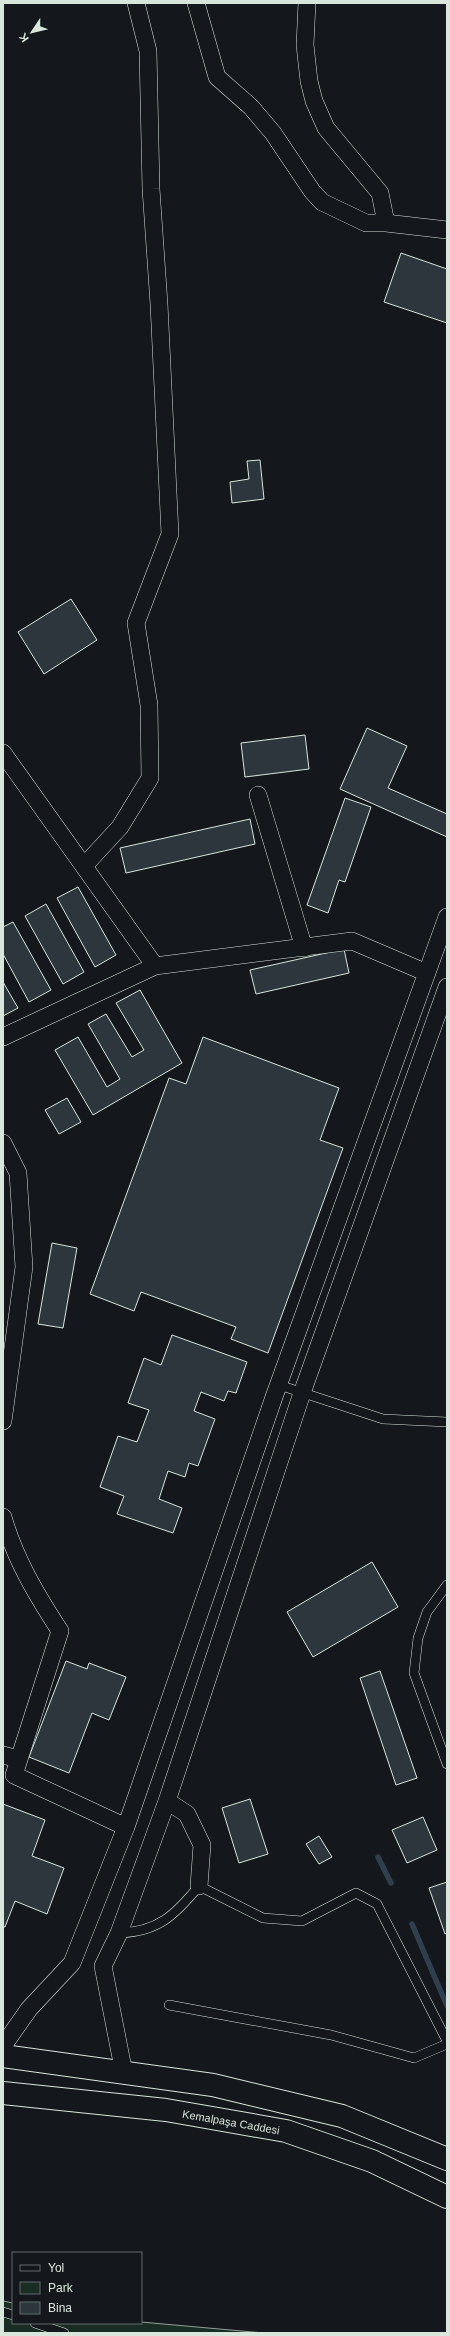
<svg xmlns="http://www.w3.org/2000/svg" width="450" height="2336" viewBox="0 0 450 2336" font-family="Helvetica,sans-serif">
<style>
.green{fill:#1a2d24;stroke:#939e99}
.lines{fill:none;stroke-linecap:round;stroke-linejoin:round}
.stream{stroke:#2f3f4d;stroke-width:5.5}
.building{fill:#2c363c;stroke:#d8e6dc}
.service-casing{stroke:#d8e6dc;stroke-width:10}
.minor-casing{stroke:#d8e6dc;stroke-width:18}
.primary-casing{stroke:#d8e6dc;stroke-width:24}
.service{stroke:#14181c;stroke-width:9}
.minor{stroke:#14181c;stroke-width:17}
.primary{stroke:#14181c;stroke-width:22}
.labels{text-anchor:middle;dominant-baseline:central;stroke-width:3;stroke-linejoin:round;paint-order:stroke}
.street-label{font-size:11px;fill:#d8e6dc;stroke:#14181c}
</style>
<rect width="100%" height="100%" fill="#14181c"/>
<!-- green -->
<path class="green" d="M3,2301L13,2303V2323L141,2322L264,2333H3Z"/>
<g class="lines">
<!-- stream -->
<path class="stream" d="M378,1857L391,1883
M412,1924L447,2006"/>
</g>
<!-- building -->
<path class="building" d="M401,253L447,269V323L384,302Z
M260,460L264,499L232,503L230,482L249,479L247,461Z
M71,599L97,640L44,674L18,632Z
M367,728L407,746L388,788L447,814V837L340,789Z
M305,735L309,769L245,777L241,743Z
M345,798L371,807L345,882L339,880L328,913L307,905Z
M250,819L255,844L126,873L120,848Z
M78,887L116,955L95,967L57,898Z
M46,904L84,972L63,984L25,916Z
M13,922L51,990L29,1002L3,954V927Z
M344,949L349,973L256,994L250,970Z
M3,982L18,1008L3,1016Z
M140,990L182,1063L93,1115L55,1050L78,1037L107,1087L120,1079L88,1024L106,1014L132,1057L144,1050L116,1003Z
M203,1037L339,1088L320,1140L343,1148L268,1353L231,1339L236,1327L141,1292L134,1311L90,1294L169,1078L186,1084Z
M67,1098L81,1122L59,1134L45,1110Z
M52,1243L77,1248L63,1328L38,1324Z
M172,1335L247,1362L236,1393L228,1391L224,1401L201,1392L194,1411L215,1419L198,1466L189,1463L185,1477L168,1471L159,1499L182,1508L173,1533L117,1514L124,1496L100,1487L118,1436L137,1442L149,1410L128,1403L144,1358L161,1365Z
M372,1562L398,1607L313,1657L287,1612Z
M66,1661L87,1669L89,1663L126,1677L109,1720L92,1713L69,1773L29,1757Z
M380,1671L417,1778L396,1785L360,1678Z
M250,1799L268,1854L239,1863L222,1808Z
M3,1804L45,1820L32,1856L64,1868L47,1914L15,1901L5,1927H3Z
M423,1817L437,1850L407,1863L392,1830Z
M319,1836L332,1857L319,1864L306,1844Z
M447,1882V1933L445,1934L429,1888Z"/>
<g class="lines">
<!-- service casing -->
<g class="service-casing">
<path id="service" d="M279,1385L383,1419L447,1422
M447,1585L427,1612L418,1638L414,1673L447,1764
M119,1933C158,1932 175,1915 199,1886L263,1918L302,1921L356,1893L377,1904L447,2041
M169,2005L331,2035L414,2058L447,2044
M3,2312L13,2315
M35,2323L64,2333"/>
</g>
<!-- minor casing -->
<g class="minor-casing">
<path id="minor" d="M196,3L217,77L251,107L273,133L312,191L322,202L366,223H386
M307,3L305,45L309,81L314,101L326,128L380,193L386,223L447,230
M3,753L155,966L352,941L427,973
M258,795L304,948
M84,866L120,827L150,778L149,705L136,623L170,534L159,304L151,189L148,51L136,3
M3,1037L155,966
M3,1143L18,1173L24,1267L3,1421
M3,1517C15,1559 36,1594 60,1631L14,1775L126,1827
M3,1755L18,1759
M167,1801L187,1814L202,1845L199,1886
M3,2046L29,2009L72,1963L126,1827L274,1397L447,917
M124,2073L103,1966L119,1933L167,1801L302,1393L447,987"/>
</g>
<!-- primary casing -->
<g class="primary-casing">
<path id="primary" d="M3,2056L213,2085L342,2116L447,2159
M3,2093L166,2110L286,2131L372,2161L447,2197"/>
</g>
<!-- service -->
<use href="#service" class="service"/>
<!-- minor -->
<use href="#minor" class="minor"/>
<!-- primary -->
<use href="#primary" class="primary"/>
</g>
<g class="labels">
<!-- street labels -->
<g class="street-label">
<text transform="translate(231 2122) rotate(10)">Kemalpaşa Caddesi</text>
</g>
</g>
<!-- border -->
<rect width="450" height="2336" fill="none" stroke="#d8e6dc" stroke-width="8"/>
<!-- legend -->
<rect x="12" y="2252" width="130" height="72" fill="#14181c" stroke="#626a69"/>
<rect x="20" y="2265" width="20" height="6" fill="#14181c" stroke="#626a69"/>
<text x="48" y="2272" font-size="12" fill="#d8e6dc">Yol</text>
<rect x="20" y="2282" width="20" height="12" fill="#1a2d24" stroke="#626a69"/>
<text x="48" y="2292" font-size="12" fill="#d8e6dc">Park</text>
<rect x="20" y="2302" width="20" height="12" fill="#2c363c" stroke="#626a69"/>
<text x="48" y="2312" font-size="12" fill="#d8e6dc">Bina</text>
<!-- north arrow -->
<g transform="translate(32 32) rotate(235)" stroke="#14181c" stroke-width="3" paint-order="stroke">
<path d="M0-3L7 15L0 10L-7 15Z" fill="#d8e6dc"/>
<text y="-6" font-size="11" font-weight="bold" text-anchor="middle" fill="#d8e6dc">K</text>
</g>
</svg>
